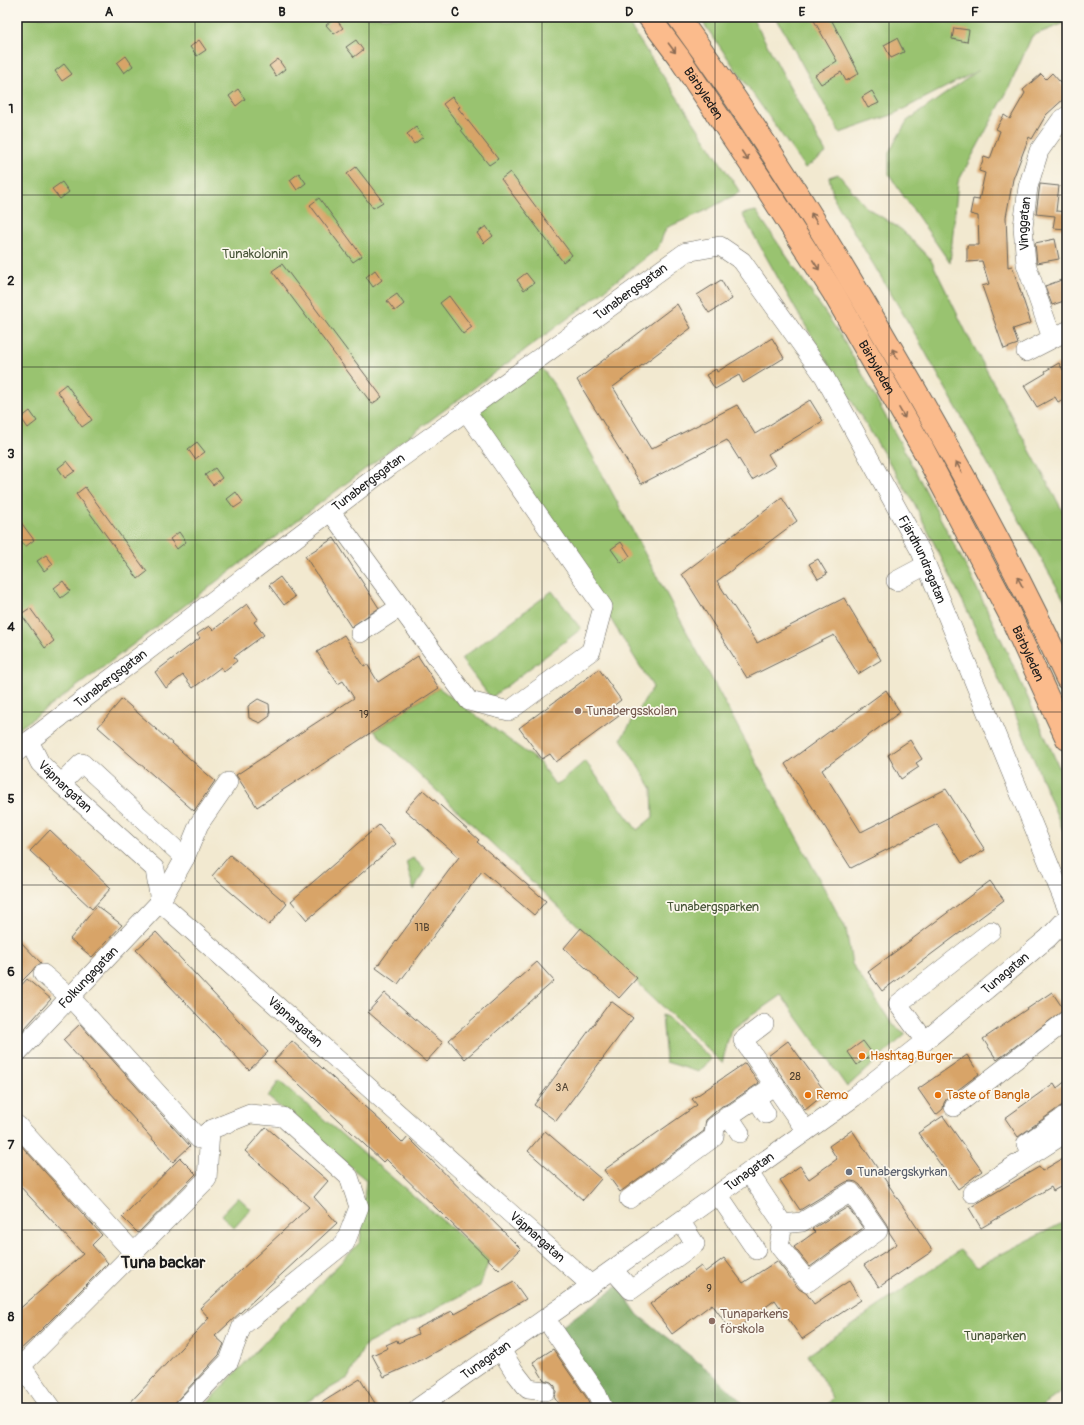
<svg xmlns="http://www.w3.org/2000/svg" width="1084" height="1425" viewBox="0 0 1084 1425" font-family="Pangolin,sans-serif">
<style>
.green{fill:#99c370;stroke:#5a7046}
.forest{fill:#7aa962;stroke:#4b623f}
.building{fill:#d8a467}
.lines{fill:none;stroke-linecap:round;stroke-linejoin:round}
.minor-casing{stroke:#67645b;stroke-width:20}
.major-casing{stroke:#67645b;stroke-width:24}
.minor{stroke:#fff;stroke-width:19}
.major{stroke:#fbbb8c;stroke-width:22}
.oneway{stroke:#8c6c54}
.grid{fill:none;stroke:#1c1c1c;stroke-width:1;stroke-opacity:0.55}
.education-dot{fill:#8d6e63;stroke:#fbf7ec;stroke-width:1.5}
.food-dot{fill:#e8710a;stroke:#fbf7ec;stroke-width:1.5}
.worship-dot{fill:#6b7280;stroke:#fbf7ec;stroke-width:1.5}
.labels{text-anchor:middle;dominant-baseline:central;stroke-width:3.5;stroke-linejoin:round;paint-order:stroke}
.number-label{font-size:11px;fill:#4b3e2f}
.street-label{font-size:13px;fill:#1c1c1c;stroke:#fbf7ec}
.park-label{font-size:13px;fill:#485639;stroke:#fbf7ec}
.education-label{font-size:13px;fill:#785e54;stroke:#fbf7ec;text-anchor:start}
.food-label{font-size:13px;fill:#c56008;stroke:#fbf7ec;text-anchor:start}
.worship-label{font-size:13px;fill:#5b616d;stroke:#fbf7ec;text-anchor:start}
.district-label{font-size:17px;font-weight:bold;fill:#1c1c1c;stroke:#fbf7ec}
.neatline{fill:none;stroke:#1c1c1c;stroke-width:1.5}
.grid-label{font-size:13px;text-anchor:middle;font-weight:bold;fill:#1c1c1c}
</style>
<rect width="100%" height="100%" fill="#fbf7ec"/>
<filter id="ink" filterUnits="userSpaceOnUse"><feTurbulence type="fractalNoise" baseFrequency=".025" numOctaves="2"/><feDisplacementMap in="SourceGraphic" scale="8" xChannelSelector="R" yChannelSelector="G"/><feConvolveMatrix kernelMatrix="1 2 1 2 8 2 1 2 1" color-interpolation-filters="sRGB"/></filter>
<filter id="wash" filterUnits="userSpaceOnUse"><feTurbulence type="fractalNoise" baseFrequency=".012" numOctaves="4" result="noise"/><feDisplacementMap in="SourceGraphic" scale="16" xChannelSelector="R" yChannelSelector="G"/><feGaussianBlur stdDeviation="0.9" result="paint"/><feColorMatrix in="noise" values="0 0 0 0 0 0 0 0 0 0 0 0 0 0 0 0 0 1.4 0 .05"/><feComposite in="paint" operator="in"/></filter>
<g filter="url(#wash)">
<rect width="100%" height="100%" fill="#f2e9d0"/>
<!-- green -->
<path class="green" d="M17,17H624L740,192L705,211L666,228L658,248L579,310L389,451L102,668L17,730Z
M699,17H752L826,153L805,168Z
M776,17H1067V22L1032,36L1008,90L958,182L950,263L898,188L889,174V152L907,121L979,70L892,115L840,133Z
M838,174L866,207L902,230L931,260L967,334L1067,519V605L914,332L834,199L829,177Z
M756,211L843,339L902,446L970,574L1009,656L1067,785V840L1018,721L967,610L914,503L796,310L742,214Z
M536,360L555,386L846,929L852,964L892,1024L906,1034L847,1087L781,995L731,1030L722,1063L374,731L439,688L539,762L556,786L585,761L637,830L653,817L652,789L621,739L653,687L603,607L466,411Z
M552,591L581,629L491,698L461,659Z
M413,858L425,869L414,890L406,862Z
M662,1015L667,1017L711,1059L699,1072L666,1062Z
M279,1081L489,1260L480,1286L365,1345L348,1378L296,1408H202L360,1242L366,1180L268,1097Z
M238,1197L251,1209L234,1228L221,1215Z
M1066,1221L1067,1388L1039,1408H825L833,1398L808,1355L960,1250L976,1267Z"/>
<!-- forest -->
<path class="forest" d="M618,1286L638,1315L712,1373L748,1408H609L558,1329Z"/>
<g id="blocks">
<!-- building -->
<path class="building" d="M812,17H830L859,73L846,81L841,72L821,84L815,75L837,61Z
M335,18L343,28L334,34L326,25Z
M954,28L969,30L967,42L952,39Z
M897,38L904,52L891,58L884,45Z
M199,40L206,50L197,56L190,47Z
M356,40L363,50L354,57L346,47Z
M126,56L133,66L124,73L117,63Z
M278,59L285,69L276,76L269,66Z
M64,64L72,74L62,81L55,71Z
M1052,73L1067,90V96L1046,115L1032,139L1029,137L1013,179L1006,217L1008,267L1012,266L1031,323L1013,329L1018,344L1004,349L982,286L989,284L982,261L967,262V245H979L978,216L970,214L973,199L979,200L985,173L979,171L984,157L990,159L1000,131L996,129L1004,115L1010,119L1025,93L1023,90L1041,74L1046,79Z
M238,89L245,99L236,106L229,96Z
M872,91L879,103L868,108L862,97Z
M452,97L460,107L458,108L498,159L489,165L461,130L462,129L443,104Z
M416,127L423,137L414,144L407,134Z
M356,167L383,202L373,208L347,174Z
M510,172L572,255L563,262L501,179Z
M299,173L306,183L297,190L290,180Z
M62,182L69,192L60,199L52,189Z
M1040,184L1059,186L1056,211L1067,212V229L1053,228L1055,216L1036,214Z
M319,198L362,256L353,262L310,205Z
M486,226L493,236L484,243L477,233Z
M1055,239L1059,259L1037,263L1035,243Z
M282,264L382,397L372,404L272,271Z
M375,270L382,280L373,287L366,277Z
M526,273L534,283L524,290L517,280Z
M1067,278V300L1052,305L1045,286Z
M721,280L732,299L709,313L697,295Z
M397,294L404,304L395,311L387,301Z
M449,296L472,327L463,334L440,303Z
M677,304L691,328L613,387L651,449L737,405L755,434L810,400L823,421L768,454L775,466L752,480L727,440L641,484L577,380Z
M772,338L784,358L743,383L739,375L715,389L706,375L716,369L717,372Z
M1059,363L1063,370L1067,367V397L1058,402L1055,397L1037,407L1024,386L1046,373L1045,371Z
M66,384L92,420L82,427L75,417L76,416L57,391Z
M30,411L37,421L28,428L21,418Z
M197,442L205,452L195,459L188,449Z
M67,461L75,471L65,478L58,468Z
M215,468L222,478L213,485L205,475Z
M85,487L147,572L138,579L76,494Z
M236,492L243,502L234,508L227,499Z
M782,498L797,521L717,581L757,643L844,598L881,660L858,674L834,635L747,678L682,574Z
M17,517L34,540L25,547L17,537Z
M179,532L186,542L177,549L170,539Z
M334,538L379,608L351,627L305,556Z
M621,542L630,556L621,563L611,549Z
M46,555L53,564L44,571L37,561Z
M818,559L827,574L818,579L809,564Z
M280,577L295,597L284,605L269,585Z
M63,581L70,591L61,598L54,588Z
M247,604L258,619L254,622L264,635L234,657L237,661L224,671L221,667L193,688L183,675L166,688L155,672L200,638L197,634L209,626L213,630Z
M30,608L54,641L45,648L21,614Z
M344,635L364,666L367,664L378,682L418,656L439,688L257,807L236,775L354,698L343,681L338,684L317,652Z
M599,669L621,700L612,707L619,716L556,762L550,754L542,759L519,728Z
M886,690L900,712L822,770L861,832L946,789L985,850L962,863L937,824L851,868L785,764Z
M122,699L215,781L194,811L98,727Z
M258,699L269,704L270,716L260,723L249,718L248,706Z
M910,740L922,759L916,763L919,767L901,779L888,755Z
M423,790L479,840L477,842L546,901L534,915L482,871L398,984L376,968L459,857L405,810Z
M379,825L396,844L307,920L291,901Z
M50,830L111,888L92,909L30,851Z
M230,855L287,904L269,925L212,876Z
M990,881L1004,900L882,991L868,972Z
M97,906L122,925L92,957L70,939Z
M581,928L637,978L619,998L564,948Z
M156,932L268,1052L249,1070L136,950Z
M17,938L41,963L35,967L32,971L17,986Z
M537,962L554,981L465,1059L449,1040Z
M27,979L51,999L17,1037V990Z
M1052,992L1064,1010L997,1060L983,1039Z
M385,993L443,1043L426,1062L368,1012Z
M611,1001L633,1018L556,1121L534,1105Z
M80,1024L190,1146L173,1162L63,1040Z
M292,1041L384,1124L403,1143L408,1137L521,1249L499,1270L386,1159L383,1162L364,1144L274,1061Z
M788,1041L826,1093L805,1110L768,1056Z
M863,1041L872,1053L857,1065L848,1052Z
M967,1055L979,1074L947,1098L944,1103L943,1109L936,1115L918,1089Z
M745,1063L759,1083L728,1104L722,1106L706,1120L704,1131L620,1192L604,1170L697,1105L692,1099Z
M1067,1080V1104L1061,1106L1018,1137L1005,1118L1054,1083L1057,1088Z
M943,1116L982,1171L958,1189L918,1133Z
M266,1127L328,1181L314,1197L337,1223L215,1336L224,1344L219,1355L170,1408H125L209,1318L200,1308L309,1207L245,1151Z
M852,1130L932,1250L931,1252L879,1287L864,1265L897,1244L889,1232L887,1225L860,1185L856,1182L851,1181L846,1182L800,1210L780,1180L800,1166L809,1179L837,1159L829,1146Z
M545,1131L601,1179L583,1200L528,1151Z
M17,1141L102,1235L92,1245L108,1263L34,1337L20,1350L17,1349V1311L83,1254L17,1183Z
M1067,1156V1183L1053,1191L1051,1187L981,1228L969,1208L1039,1167L1042,1171Z
M180,1158L196,1174L138,1233L122,1217Z
M848,1207L863,1228L810,1267L794,1247L815,1232L812,1229Z
M724,1258L743,1283L777,1261L799,1289L806,1293L814,1304L849,1281L861,1300L802,1339L775,1300L732,1332L712,1304L672,1334L650,1304L701,1266L705,1272Z
M514,1282L526,1299L421,1360L384,1377L372,1355L388,1348L386,1345L397,1340L398,1343L418,1334L416,1329L452,1311L455,1314Z
M553,1349L586,1397L591,1408H561L554,1397L556,1392L555,1386L551,1382L544,1380L533,1362Z
M360,1379L378,1408H313Z"/>
</g>
</g>
<g filter="url(#ink)">
<use href="#blocks" fill-opacity="0" stroke="#67645b" stroke-width="1"/>
<g class="lines">
<!-- minor casing -->
<g class="minor-casing">
<g id="minor">
<path id="s1" d="M1052,338L1026,264L1023,227L1028,187L1039,151L1061,120L1067,116"/>
<path d="M1026,352L1067,331"/>
<path d="M330,511L469,701L509,711L591,651L603,607L466,411"/>
<path d="M896,581L926,565"/>
<path d="M360,633L400,607"/>
<path id="s2" d="M29,741L40,763L61,784L155,869L160,902L591,1285"/>
<path id="s3" d="M17,752L29,741L390,466L686,252L720,246L742,261L824,376L921,552L1067,908"/>
<path d="M185,858L199,824L228,782"/>
<path d="M43,974L70,997L199,1139L210,1130"/>
<path d="M764,1024L743,1040L806,1131"/>
<path d="M925,1041L898,1004L991,931"/>
<path id="s4" d="M17,1053L160,902L185,858L82,763L61,784"/>
<path d="M756,1098L766,1114"/>
<path d="M954,1107L1067,1020"/>
<path d="M728,1115L740,1133"/>
<path d="M17,1125L133,1252"/>
<path d="M1026,1144L1067,1115"/>
<path d="M749,1173L783,1224L779,1246L808,1282L878,1231L851,1192L802,1222L783,1224"/>
<path d="M972,1193L1067,1132"/>
<path d="M718,1194L756,1250"/>
<path d="M629,1199L714,1137L715,1126L775,1085"/>
<path d="M613,1270L631,1290L695,1244L681,1222"/>
<path d="M552,1328L596,1392L603,1408"/>
<path d="M501,1350L514,1371L528,1389L545,1391"/>
<path d="M17,1360L51,1408"/>
<path d="M21,1366L207,1179L210,1130L250,1114L283,1117L349,1177L359,1207L345,1243L242,1326L229,1361L184,1408"/>
<path id="s5" d="M418,1408L570,1301L591,1285L854,1097L925,1041L1048,938L1067,918"/>
</g>
</g>
<!-- major casing -->
<g class="major-casing">
<g id="major">
<path id="s6" d="M649,17L678,56L760,178L833,292L923,449L1009,613L1067,739"/>
<path d="M678,17C757,125 828,239 895,355C957,461 1016,568 1067,679"/>
</g>
</g>
<!-- minor -->
<use href="#minor" class="minor"/>
<!-- major -->
<use href="#major" class="major"/>
</g>
<!-- one-way arrows -->
<defs><path id="oneway-shaft" d="M-6 0H5M1.5-3L5.5 0L1.5 3" fill="none" stroke-width="1.6" stroke-linecap="round" stroke-linejoin="round"/></defs>
<g class="oneway">
<use href="#oneway-shaft" transform="translate(672 48) rotate(53)"/>
<use href="#oneway-shaft" transform="translate(745 156) rotate(56)"/>
<use href="#oneway-shaft" transform="translate(814 218) rotate(-122)"/>
<use href="#oneway-shaft" transform="translate(816 265) rotate(57)"/>
<use href="#oneway-shaft" transform="translate(895 354) rotate(-120)"/>
<use href="#oneway-shaft" transform="translate(902 413) rotate(60)"/>
<use href="#oneway-shaft" transform="translate(959 467) rotate(-118)"/>
<use href="#oneway-shaft" transform="translate(1020 582) rotate(-118)"/>
</g>
</g>
<!-- grid -->
<path class="grid" d="M195,17V1408M369,17V1408M542,17V1408M715,17V1408M889,17V1408M17,195H1067M17,367H1067M17,540H1067M17,712H1067M17,885H1067M17,1058H1067M17,1230H1067"/>
<!-- markers -->
<g class="education-dot">
<circle cx="578" cy="711" r="4"/>
<circle cx="712" cy="1321" r="4"/>
</g>
<g class="food-dot">
<circle cx="862" cy="1056" r="4"/>
<circle cx="808" cy="1095" r="4"/>
<circle cx="938" cy="1095" r="4"/>
</g>
<circle class="worship-dot" cx="849" cy="1172" r="4"/>
<g class="labels">
<!-- number labels -->
<g class="number-label">
<text x="364" y="714">19</text>
<text x="422" y="927">11B</text>
<text x="795" y="1076">28</text>
<text x="562" y="1087">3A</text>
<text x="709" y="1288">9</text>
</g>
<!-- street labels -->
<g class="street-label">
<text stroke="none"><textPath href="#s6" startOffset="94">Bärbyleden</textPath></text>
<text stroke="none"><textPath href="#s1" startOffset="119">Vinggatan</textPath></text>
<text stroke="none"><textPath href="#s3" startOffset="767">Tunabergsgatan</textPath></text>
<text stroke="none"><textPath href="#s6" startOffset="418">Bärbyleden</textPath></text>
<text stroke="none"><textPath href="#s3" startOffset="443">Tunabergsgatan</textPath></text>
<text stroke="none"><textPath href="#s3" startOffset="1246">Fjärdhundragatan</textPath></text>
<text stroke="none"><textPath href="#s6" startOffset="742">Bärbyleden</textPath></text>
<text stroke="none"><textPath href="#s3" startOffset="119">Tunabergsgatan</textPath></text>
<text stroke="none"><textPath href="#s2" startOffset="59">Väpnargatan</textPath></text>
<text stroke="none"><textPath href="#s5" startOffset="731">Tunagatan</textPath></text>
<text stroke="none"><textPath href="#s4" startOffset="104">Folkungagatan</textPath></text>
<text stroke="none"><textPath href="#s2" startOffset="395">Väpnargatan</textPath></text>
<text stroke="none"><textPath href="#s5" startOffset="407">Tunagatan</textPath></text>
<text stroke="none"><textPath href="#s2" startOffset="719">Väpnargatan</textPath></text>
<text stroke="none"><textPath href="#s5" startOffset="83">Tunagatan</textPath></text>
</g>
<!-- park labels -->
<g class="park-label">
<text x="255" y="254">Tunakolonin</text>
<text x="713" y="907">Tunabergsparken</text>
<text x="995" y="1336">Tunaparken</text>
</g>
<!-- education labels -->
<g class="education-label">
<text x="586" y="711">Tunabergsskolan</text>
<text x="720" y="1314">Tunaparkens<tspan x="720" dy="15">förskola</tspan></text>
</g>
<!-- food labels -->
<g class="food-label">
<text x="870" y="1056">Hashtag Burger</text>
<text x="816" y="1095">Remo</text>
<text x="946" y="1095">Taste of Bangla</text>
</g>
<!-- worship labels -->
<g class="worship-label">
<text x="857" y="1172">Tunabergskyrkan</text>
</g>
<!-- district labels -->
<g class="district-label">
<text x="163" y="1262">Tuna backar</text>
</g>
</g>
<!-- margin -->
<rect width="1084" height="1425" fill="none" stroke="#fbf7ec" stroke-width="44"/>
<rect x="22" y="22" width="1040" height="1381" class="neatline"/>
<g class="grid-label">
<text x="109" y="16">A</text>
<text x="282" y="16">B</text>
<text x="455" y="16">C</text>
<text x="629" y="16">D</text>
<text x="802" y="16">E</text>
<text x="975" y="16">F</text>
<text x="11" y="113">1</text>
<text x="11" y="285">2</text>
<text x="11" y="458">3</text>
<text x="11" y="631">4</text>
<text x="11" y="803">5</text>
<text x="11" y="976">6</text>
<text x="11" y="1149">7</text>
<text x="11" y="1321">8</text>
</g>
</svg>
